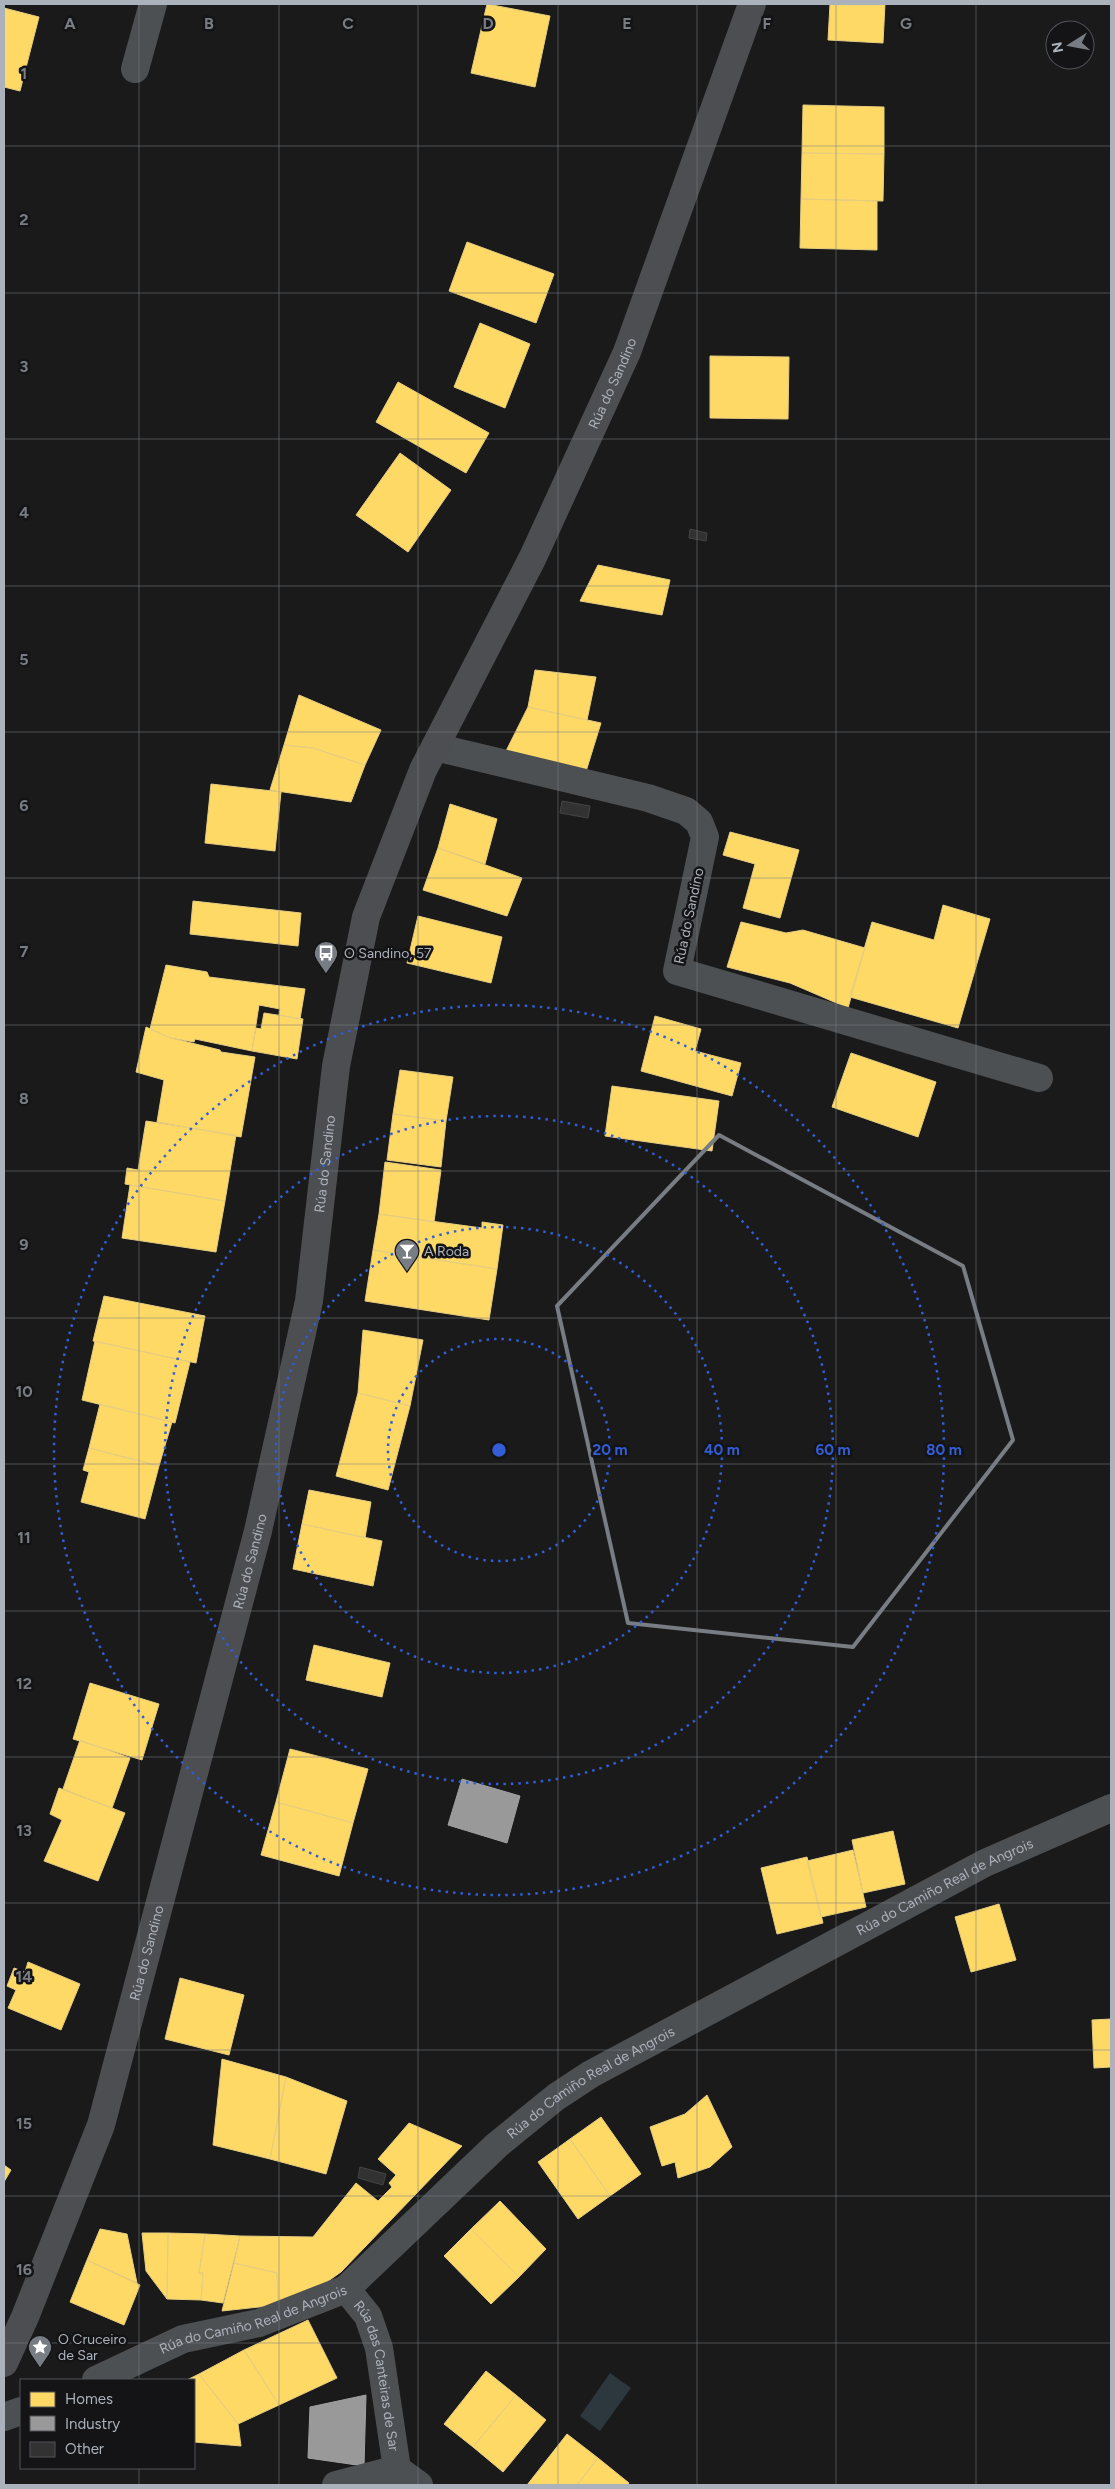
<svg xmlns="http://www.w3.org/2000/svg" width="1115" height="2489" viewBox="0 0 1115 2489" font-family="Figtree,sans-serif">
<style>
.water{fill:#2c383d}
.homes{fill:#ffd966;stroke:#e6cd80}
.industry{fill:#999;stroke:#9ea0a3}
.building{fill:#323232;stroke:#424446}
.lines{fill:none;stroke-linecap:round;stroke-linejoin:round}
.street{stroke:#4d5053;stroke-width:28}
.secondary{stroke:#4c4e51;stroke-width:28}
.marked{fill:none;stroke:#787d83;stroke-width:4;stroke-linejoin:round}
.grid{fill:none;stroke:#787d83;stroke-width:1;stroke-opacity:0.55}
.ring{fill:none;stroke:#325dd4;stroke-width:2.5;stroke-dasharray:2.5 5}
.labels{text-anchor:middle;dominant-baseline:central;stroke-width:5;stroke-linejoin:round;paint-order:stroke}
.street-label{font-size:14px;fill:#abb2bb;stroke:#141416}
.poi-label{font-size:14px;fill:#abb2bb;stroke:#141416;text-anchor:start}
.grid-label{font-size:16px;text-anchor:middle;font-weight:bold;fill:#787d83;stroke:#141416;stroke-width:5;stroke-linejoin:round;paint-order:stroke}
.centre{fill:#325dd4;stroke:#141416;stroke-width:2.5}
.ring-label{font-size:15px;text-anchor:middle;font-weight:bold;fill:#325dd4;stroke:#141416;stroke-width:5;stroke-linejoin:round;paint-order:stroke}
</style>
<rect width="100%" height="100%" fill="#1a1a1a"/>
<!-- water -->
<path class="water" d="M610,2373L631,2388L600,2431L580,2416Z"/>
<!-- homes -->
<path class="homes" d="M487,4L550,16L535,87L471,73Z
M830,4H885L883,43L828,40Z
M4,8L39,17L20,91L4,87Z
M803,105L884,107V154L802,153Z
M802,153L884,154L883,201L801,199Z
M801,199L877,201V250L800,248Z
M467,242L554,274L536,323L449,291Z
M480,323L530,344L505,408L454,387Z
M710,356L789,357L788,419L710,418Z
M398,382L489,433L466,473L376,422Z
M400,453L451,490L408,552L356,515Z
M598,565L670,580L662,615L580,601Z
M535,670L596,677L587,720L528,707Z
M299,695L381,730L365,765L313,748L284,745Z
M528,707L601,723L584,778L503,757Z
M284,745L313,748L365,765L351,802L270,790Z
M211,784L281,792L275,851L205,843Z
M450,804L497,819L485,864L438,848Z
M730,832L799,850L780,918L743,908L755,864L723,855Z
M438,848L522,878L507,916L423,890Z
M193,901L301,913L298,946L190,934Z
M943,905L990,919L958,1028L850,997L872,922L934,940Z
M418,916L502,937L491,983L407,963Z
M741,922L786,933L803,930L865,948L848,1008L790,983L727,967Z
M166,965L207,972L209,977L305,989L300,1019L279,1015L280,1009L259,1005L252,1051L195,1039L194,1042L171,1038L150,1029Z
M264,1013L303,1019L297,1059L252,1051L256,1028L261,1029Z
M655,1016L701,1029L695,1051L741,1063L732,1096L641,1071Z
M146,1027L171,1038L220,1050L221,1052L255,1057L241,1137L157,1122L164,1080L136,1072Z
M851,1053L936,1082L918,1137L832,1107Z
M400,1070L453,1077L446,1121L393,1114Z
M612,1086L719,1101L712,1151L605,1136Z
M393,1114L446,1121L441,1167L387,1160Z
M146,1121L236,1135L225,1201L125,1184L127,1168L138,1170Z
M385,1162L441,1170L434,1222L379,1214Z
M130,1185L225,1201L216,1252L122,1238Z
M379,1214L482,1228V1222L503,1225L497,1269L373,1250Z
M373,1250L497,1269L489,1320L365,1301Z
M104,1296L205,1316L196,1363L93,1341Z
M363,1330L423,1340L410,1406L358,1393Z
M95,1341L190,1362L175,1423L82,1400Z
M358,1393L410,1406L388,1490L336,1476Z
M100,1404L172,1422L159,1466L89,1448Z
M89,1448L159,1466L145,1519L81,1502L89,1472L83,1470Z
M309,1490L371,1502L365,1538L302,1524Z
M302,1524L382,1541L373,1586L293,1569Z
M314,1645L390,1663L382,1697L306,1680Z
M90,1683L159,1704L142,1760L73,1739Z
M80,1740L130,1758L112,1808L63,1789Z
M290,1749L368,1769L353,1823L276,1802Z
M59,1788L125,1813L98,1881L44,1861L62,1820L50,1814Z
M276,1802L353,1823L339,1876L261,1855Z
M893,1831L905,1884L863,1893L852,1840Z
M853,1850L866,1907L821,1917L807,1861Z
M807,1857L823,1923L777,1934L761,1868Z
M999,1904L1016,1960L971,1972L955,1917Z
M28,1962L80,1984L61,2030L8,2008L16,1990L7,1986L14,1968L25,1972Z
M180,1978L244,1995L229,2055L165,2039Z
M1111,2019V2067L1094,2068L1092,2020Z
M222,2059L286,2077L270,2159L213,2145Z
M286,2077L347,2101L326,2174L270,2159Z
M707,2095L732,2147L710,2167L678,2178L675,2162L662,2166L650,2127L685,2114Z
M601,2117L641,2174L610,2196L570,2139Z
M409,2123L462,2146L341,2272L317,2289L278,2305L277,2273L234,2263L240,2236L313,2237L356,2183L378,2201L392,2187L389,2183L396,2175L378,2159Z
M570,2139L610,2196L578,2219L538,2162Z
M4,2165L11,2170L4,2182Z
M500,2201L546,2249L519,2277L471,2229Z
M100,2229L127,2234L137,2283L87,2260Z
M471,2229L519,2277L491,2304L444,2256Z
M142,2233H168L167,2299L146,2271Z
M168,2233L205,2234L199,2273H203L201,2300L167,2299Z
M205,2234L240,2236L223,2303L201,2300L203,2273H199Z
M87,2260L140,2285L124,2325L70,2302Z
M234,2263L277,2273L278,2305L222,2311Z
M308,2320L337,2378L279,2405L244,2350Z
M244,2350L279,2405L238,2424L199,2374Z
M486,2371L516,2395L473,2447L444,2424Z
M199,2374L238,2424L241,2446L194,2442V2380H187Z
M516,2395L546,2420L503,2472L473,2447Z
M567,2434L598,2458L577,2485H527Z
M598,2458L629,2483L627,2485H577Z"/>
<!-- industry -->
<path class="industry" d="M462,1779L520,1796L507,1843L448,1825Z
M366,2395L364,2466L308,2458L310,2407Z"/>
<!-- building -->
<path class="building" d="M690,529L707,533L706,541L689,538Z
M562,801L590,806L588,818L560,813Z
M360,2167L386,2174L383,2185L358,2178Z"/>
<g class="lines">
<!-- street -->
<g class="street">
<path d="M135,69L153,4"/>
<path d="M435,747L648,798L686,811L699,822L705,837L677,971L1039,1078"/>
<path id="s1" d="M346,2289L368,2316L379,2348L397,2469L419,2485"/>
<path id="s2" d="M96,2380L183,2339L259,2323L346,2289L497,2145L556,2097L591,2074L985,1863L1111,1808"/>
<path d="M4,2417L21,2411"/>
<path d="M336,2485L397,2469"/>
</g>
<!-- secondary -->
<path class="secondary" id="s3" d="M4,2363L25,2317L101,2125L258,1531L309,1301L336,1066L366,917L423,770L533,557L627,352L752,4"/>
</g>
<!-- marked area -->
<path class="marked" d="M719,1135L963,1266L1013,1440L853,1647L628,1623L557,1306Z"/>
<!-- grid -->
<path class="grid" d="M139,4V2380M279,4V2485M418,4V2485M558,4V2485M697,4V2485M836,4V2485M976,4V2485M4,146H1111M4,293H1111M4,439H1111M4,586H1111M4,732H1111M4,878H1111M4,1025H1111M4,1171H1111M4,1318H1111M4,1464H1111M4,1611H1111M4,1757H1111M4,1903H1111M4,2050H1111M4,2196H1111M4,2343H1111M139,2468V2485"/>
<!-- distance rings -->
<g class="ring">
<circle cx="499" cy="1450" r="111"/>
<circle cx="499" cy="1450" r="223"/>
<circle cx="499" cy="1450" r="334"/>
<circle cx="499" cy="1450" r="445"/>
</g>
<!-- icons -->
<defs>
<g id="bus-pin" transform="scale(1.25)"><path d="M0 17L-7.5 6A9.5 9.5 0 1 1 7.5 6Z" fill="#787d83" stroke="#141416"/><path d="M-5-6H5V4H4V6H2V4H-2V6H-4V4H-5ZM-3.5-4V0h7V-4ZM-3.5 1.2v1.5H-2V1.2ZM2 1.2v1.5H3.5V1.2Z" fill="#fff"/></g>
<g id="bar-pin" transform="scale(1.25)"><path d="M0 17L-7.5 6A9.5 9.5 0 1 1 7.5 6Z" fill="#787d83" stroke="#141416"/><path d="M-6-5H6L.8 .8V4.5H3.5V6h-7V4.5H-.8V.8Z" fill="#fff"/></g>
<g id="sight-pin" transform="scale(1.25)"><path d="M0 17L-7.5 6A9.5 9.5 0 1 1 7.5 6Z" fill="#787d83" stroke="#141416"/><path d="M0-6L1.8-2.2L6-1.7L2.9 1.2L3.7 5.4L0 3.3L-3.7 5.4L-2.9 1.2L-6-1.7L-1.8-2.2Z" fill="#fff"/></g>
</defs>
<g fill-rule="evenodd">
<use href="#bus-pin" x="326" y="953"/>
<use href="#bar-pin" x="407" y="1251"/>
<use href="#sight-pin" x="40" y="2347"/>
</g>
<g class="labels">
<!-- street labels -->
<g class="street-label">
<text stroke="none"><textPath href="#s3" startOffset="2084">Rúa do Sandino</textPath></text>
<text transform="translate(689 916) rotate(-78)">Rúa do Sandino</text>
<text stroke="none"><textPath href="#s3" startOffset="1245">Rúa do Sandino</textPath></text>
<text stroke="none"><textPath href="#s3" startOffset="840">Rúa do Sandino</textPath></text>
<text stroke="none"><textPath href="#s2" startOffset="994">Rúa do Camiño Real de Angrois</textPath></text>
<text stroke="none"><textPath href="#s3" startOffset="435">Rúa do Sandino</textPath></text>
<text stroke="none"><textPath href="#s2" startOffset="589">Rúa do Camiño Real de Angrois</textPath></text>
<text stroke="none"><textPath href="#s2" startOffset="169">Rúa do Camiño Real de Angrois</textPath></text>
<text stroke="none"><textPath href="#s1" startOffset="95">Rúa das Canteiras de Sar</textPath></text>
</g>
<!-- poi labels -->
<g class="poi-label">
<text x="344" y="953">O Sandino, 57</text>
<text x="424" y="1251">A Roda</text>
<text x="58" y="2339">O Cruceiro<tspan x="58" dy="16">de Sar</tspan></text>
</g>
</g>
<g class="grid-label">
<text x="70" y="29">A</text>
<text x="209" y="29">B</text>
<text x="348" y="29">C</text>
<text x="488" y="29">D</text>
<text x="627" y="29">E</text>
<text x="767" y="29">F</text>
<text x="906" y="29">G</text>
<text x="24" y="79">1</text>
<text x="24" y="225">2</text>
<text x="24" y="372">3</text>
<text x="24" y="518">4</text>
<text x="24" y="665">5</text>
<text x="24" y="811">6</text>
<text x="24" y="957">7</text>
<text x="24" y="1104">8</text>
<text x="24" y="1250">9</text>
<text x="24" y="1397">10</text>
<text x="24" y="1543">11</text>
<text x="24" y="1689">12</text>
<text x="24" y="1836">13</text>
<text x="24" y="1982">14</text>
<text x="24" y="2129">15</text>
<text x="24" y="2275">16</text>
</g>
<circle cx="499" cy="1450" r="8" class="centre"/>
<g class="ring-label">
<text x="610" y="1455">20 m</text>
<text x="722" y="1455">40 m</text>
<text x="833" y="1455">60 m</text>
<text x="944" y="1455">80 m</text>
</g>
<!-- border -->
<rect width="1115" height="2489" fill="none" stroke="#abb2bb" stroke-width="10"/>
<!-- legend -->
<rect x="20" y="2379" width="175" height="90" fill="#141416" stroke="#505358"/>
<rect x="30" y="2392" width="25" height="15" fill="#ffd966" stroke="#505358"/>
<text x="65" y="2404" font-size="15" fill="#abb2bb">Homes</text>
<rect x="30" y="2416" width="25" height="15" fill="#999999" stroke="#505358"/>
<text x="65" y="2429" font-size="15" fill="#abb2bb">Industry</text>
<rect x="30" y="2442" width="25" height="15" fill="#323232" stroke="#505358"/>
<text x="65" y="2454" font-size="15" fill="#abb2bb">Other</text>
<!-- north arrow -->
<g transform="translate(1070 45) rotate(259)"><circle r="24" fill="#141416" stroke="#505358"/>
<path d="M0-4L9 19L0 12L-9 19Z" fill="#787d83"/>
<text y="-8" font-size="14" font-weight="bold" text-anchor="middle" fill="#abb2bb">N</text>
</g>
</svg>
